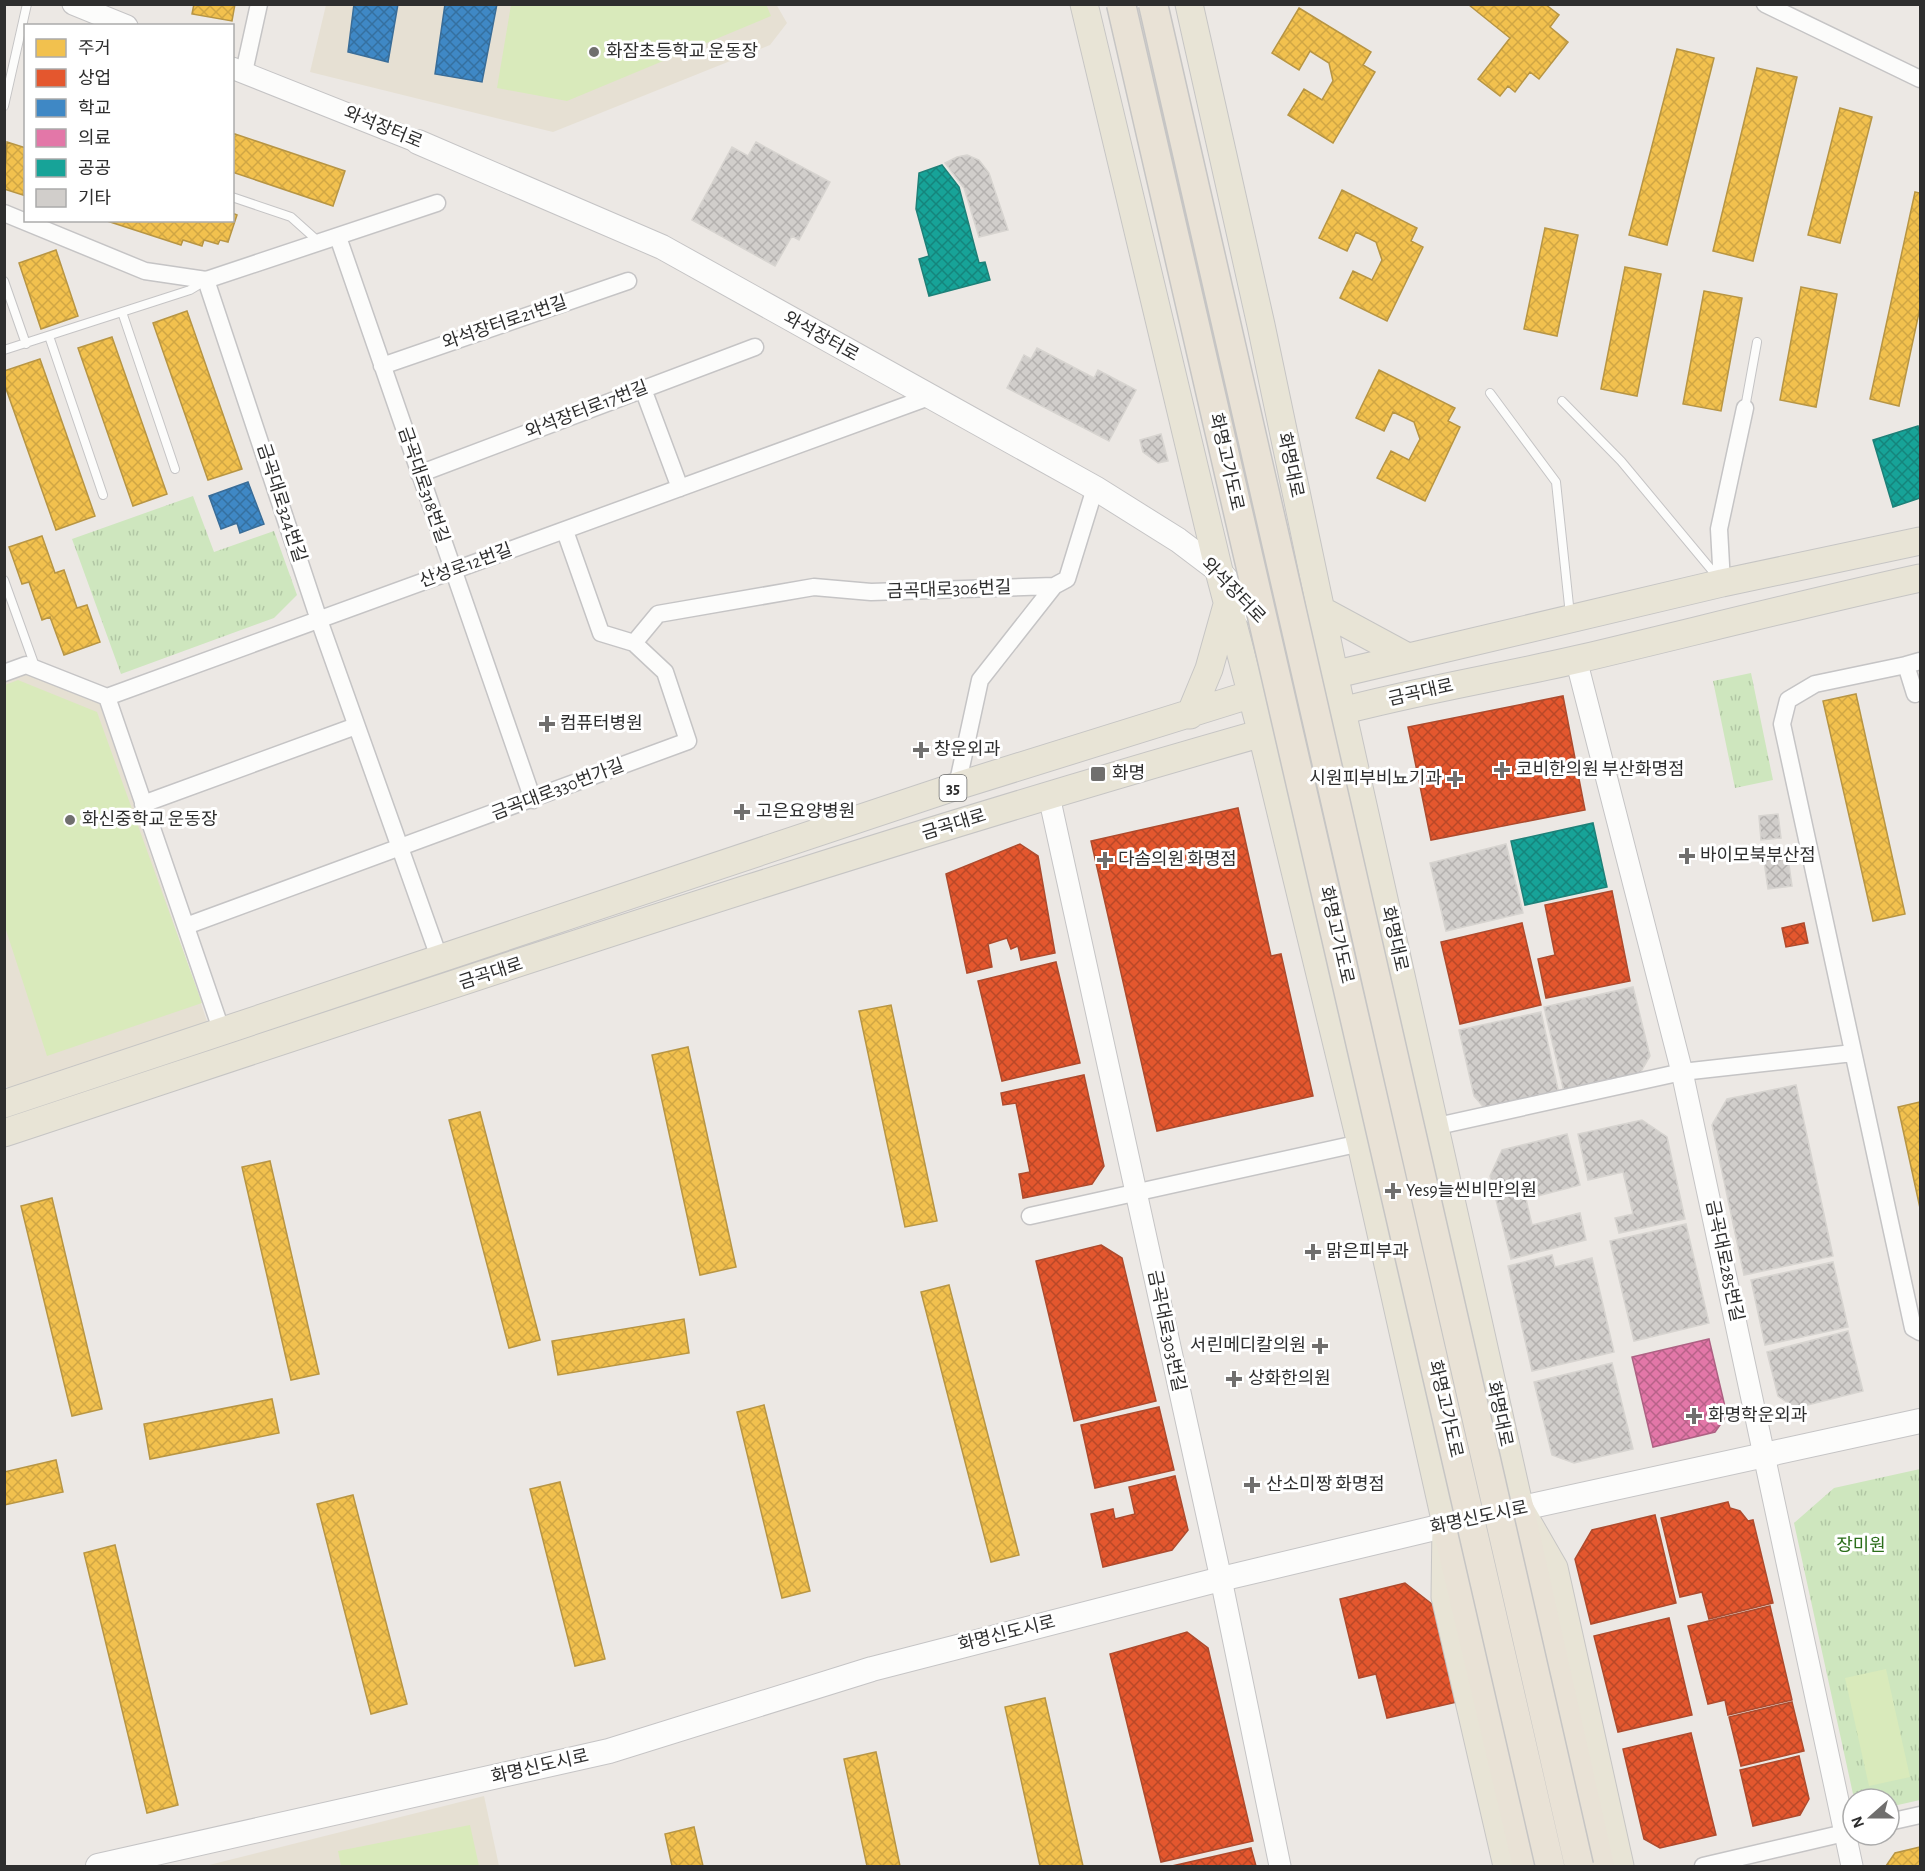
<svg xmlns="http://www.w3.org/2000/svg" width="1925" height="1871" viewBox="0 0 1925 1871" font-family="'Alegreya Sans','Noto Sans KR',sans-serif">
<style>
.education{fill:#e6e0d3}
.grass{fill:url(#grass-tufts)}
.pitch{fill:#d9eabb}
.homes{fill:url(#homes-cross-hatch);stroke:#b79544;stroke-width:1.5}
.shops{fill:url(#shops-cross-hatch);stroke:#ad4b2e;stroke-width:1.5}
.schools{fill:url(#schools-cross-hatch);stroke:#3a6d98;stroke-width:1.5}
.health{fill:url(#health-cross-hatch);stroke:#ad6183;stroke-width:1.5}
.public{fill:url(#public-cross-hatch);stroke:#1e8078;stroke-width:1.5}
.building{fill:url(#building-cross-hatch);stroke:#d7d4d0;stroke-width:1.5}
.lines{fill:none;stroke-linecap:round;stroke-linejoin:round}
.service-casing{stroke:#c5c4c5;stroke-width:10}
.minor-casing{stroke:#c5c4c5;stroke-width:19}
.tertiary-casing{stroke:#c5c4c5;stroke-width:23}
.secondary-casing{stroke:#c5c4c5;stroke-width:26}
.primary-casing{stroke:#c6c5c4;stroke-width:29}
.trunk-casing{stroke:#c6c5c4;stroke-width:31}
.service{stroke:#fcfcfb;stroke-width:8}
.minor{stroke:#fcfcfb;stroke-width:16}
.tertiary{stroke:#fcfcfb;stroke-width:21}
.secondary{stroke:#fcfcfb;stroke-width:24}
.primary{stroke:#e8e4d6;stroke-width:27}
.trunk{stroke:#e9e2d6;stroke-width:28}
.trunk-bridge-casing{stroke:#c6c5c4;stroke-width:31;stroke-linecap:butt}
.trunk-bridge{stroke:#e9e2d6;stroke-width:28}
.poi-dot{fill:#706f6e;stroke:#fff;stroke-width:2}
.labels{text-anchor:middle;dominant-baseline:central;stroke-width:6;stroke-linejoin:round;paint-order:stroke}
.shield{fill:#fff;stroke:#6d6d6d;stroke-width:1.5}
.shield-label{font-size:16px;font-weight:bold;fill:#2e2e2e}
.poi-label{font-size:18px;fill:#2e2e2e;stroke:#fff;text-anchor:start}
.street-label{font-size:18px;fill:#2e2e2e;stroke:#fff}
.park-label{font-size:18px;fill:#2c6e1b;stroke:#fff}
</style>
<defs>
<pattern id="grass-tufts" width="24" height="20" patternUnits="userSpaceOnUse" patternTransform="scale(1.5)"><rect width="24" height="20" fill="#cee6be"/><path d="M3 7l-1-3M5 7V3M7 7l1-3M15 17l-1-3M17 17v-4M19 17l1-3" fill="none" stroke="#b1c6a4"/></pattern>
<pattern id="homes-cross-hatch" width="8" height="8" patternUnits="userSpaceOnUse" patternTransform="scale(1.5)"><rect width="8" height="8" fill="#f2c14e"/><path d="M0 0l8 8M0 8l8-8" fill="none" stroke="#d0a644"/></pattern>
<pattern id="shops-cross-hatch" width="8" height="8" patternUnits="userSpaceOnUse" patternTransform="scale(1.5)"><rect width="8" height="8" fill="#e4572e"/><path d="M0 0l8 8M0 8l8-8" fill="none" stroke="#b94828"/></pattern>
<pattern id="schools-cross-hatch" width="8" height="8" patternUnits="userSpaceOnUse" patternTransform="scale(1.5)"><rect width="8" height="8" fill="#3f88c5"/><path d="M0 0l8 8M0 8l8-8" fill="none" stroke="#3570a0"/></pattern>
<pattern id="health-cross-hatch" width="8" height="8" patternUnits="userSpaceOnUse" patternTransform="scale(1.5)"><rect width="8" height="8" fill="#e377a8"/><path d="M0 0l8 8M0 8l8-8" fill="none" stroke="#b86289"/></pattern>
<pattern id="public-cross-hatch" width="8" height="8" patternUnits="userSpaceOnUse" patternTransform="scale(1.5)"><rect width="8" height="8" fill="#17a398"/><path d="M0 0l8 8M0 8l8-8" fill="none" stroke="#15857c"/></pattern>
<pattern id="building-cross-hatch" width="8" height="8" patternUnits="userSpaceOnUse" patternTransform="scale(1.5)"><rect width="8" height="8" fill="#d1cecb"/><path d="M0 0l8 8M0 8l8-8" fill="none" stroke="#b4b1af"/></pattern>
</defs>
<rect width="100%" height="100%" fill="#ece8e4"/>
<!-- education -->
<path class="education" d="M776,4L787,23L770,45L553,132L310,72L326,5Z
M23,673L99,702L209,1027L13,1089L5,1086L4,680Z
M484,1796L499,1866H205Z"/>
<!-- grass -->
<path class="grass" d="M193,496L214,552L274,531L297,595L274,618L121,674L72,539Z
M1751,673L1773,780L1735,788L1713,681Z
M1920,1469V1800L1889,1807V1799H1861L1853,1794L1794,1523L1834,1488Z"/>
<!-- pitch -->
<path class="pitch" d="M766,4L771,16L567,101L497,88L511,5Z
M18,680L97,712L202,1003L47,1056L5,927V685Z
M1886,1669L1910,1777L1869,1786L1845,1678Z
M470,1825L479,1866H341L338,1851Z"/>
<!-- homes -->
<path class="homes" d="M194,4H235L232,21L192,14Z
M1545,4L1559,15L1550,27L1568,42L1539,79L1530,72L1515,92L1508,86L1500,96L1478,79L1510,38L1469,5Z
M1299,8L1371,52L1363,65L1375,72L1333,143L1288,115L1304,89L1322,100L1333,81L1329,63L1310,51L1299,70L1272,53Z
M1677,49L1714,58L1667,245L1629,235Z
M1757,68L1797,77L1753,261L1713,251Z
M1840,108L1872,117L1840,243L1808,235Z
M232,133L345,171L333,206L232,172Z
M7,142L26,148V196L4,189Z
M1342,190L1417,228L1411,241L1423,247L1387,321L1340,298L1353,271L1372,280L1382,260L1376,242L1356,232L1347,251L1319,238Z
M1915,192L1920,193V308L1899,406L1870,399Z
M232,213L237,215L228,242L220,240L218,244L204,240L202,246L183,240L181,245L104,220H232Z
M1545,228L1578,235L1557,336L1524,329Z
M56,250L78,316L41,329L19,263Z
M1625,267L1661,274L1637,396L1601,389Z
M1801,287L1837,294L1816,407L1780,400Z
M1704,291L1742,298L1721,411L1683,404Z
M187,311L242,469L208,480L153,323Z
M112,337L167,494L133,506L78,348Z
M40,359L95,516L56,530L4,383V371Z
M1379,370L1455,408L1448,421L1460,427L1425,501L1377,478L1391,451L1409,460L1420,439L1414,422L1393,412L1384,431L1356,418Z
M42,536L55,573L64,570L77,608L87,605L100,642L64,655L50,617L42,620L29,582L22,584L9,547Z
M1856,694L1905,914L1873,921L1823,701Z
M891,1005L937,1221L905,1227L859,1011Z
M688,1047L736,1267L700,1275L652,1055Z
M1920,1102V1208L1898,1107Z
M480,1112L540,1340L509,1348L449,1120Z
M270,1161L319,1374L291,1380L242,1167Z
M52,1198L102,1409L72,1416L21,1206Z
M949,1285L1019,1555L991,1562L921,1292Z
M684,1319L689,1353L558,1375L552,1341Z
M272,1399L279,1433L150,1459L144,1424Z
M764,1405L810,1591L782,1598L737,1412Z
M56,1460L63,1492L4,1505V1472Z
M560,1482L605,1659L575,1666L530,1489Z
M353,1495L407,1704L371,1714L317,1504Z
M115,1545L178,1805L147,1813L84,1553Z
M1045,1698L1083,1866H1040L1005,1707Z
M876,1752L900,1866H867L844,1759Z
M694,1827L703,1866H672L665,1834Z
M1920,1847V1866H1886L1895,1853Z"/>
<!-- shops -->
<path class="shops" d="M1563,696L1585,810L1431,840L1408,727Z
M1238,808L1271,956L1281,954L1313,1096L1157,1131L1091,841Z
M1020,844L1038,856L1055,953L1021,960L1018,946L1011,949L1007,938L988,944L992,967L967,973L946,874Z
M1612,891L1630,981L1546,998L1538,959L1555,955L1545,905Z
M1522,923L1541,1005L1460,1024L1441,942Z
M1804,923L1808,943L1786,947L1782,928Z
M1056,962L1080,1063L1002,1081L978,981Z
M1084,1075L1104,1166L1092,1184L1023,1198L1019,1174L1030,1172L1016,1103L1003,1105L1001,1093Z
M1101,1245L1122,1258L1156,1401L1074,1421L1036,1261Z
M1159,1407L1174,1470L1095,1488L1081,1425Z
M1175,1476L1188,1530L1172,1550L1103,1567L1091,1514L1113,1509L1115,1519L1135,1514L1129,1487Z
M1728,1502L1730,1508L1740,1511L1748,1521L1753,1520L1773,1603L1709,1619L1702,1592L1680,1597L1661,1518Z
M1655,1515L1676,1603L1591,1624L1575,1559L1592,1530Z
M1405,1583L1433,1605L1457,1702L1387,1718L1376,1674L1359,1678L1340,1599Z
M1770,1606L1792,1700L1728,1715L1725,1700L1708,1704L1688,1626Z
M1669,1618L1692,1715L1618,1732L1594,1636Z
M1187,1632L1208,1648L1253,1841L1161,1862L1110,1654Z
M1792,1702L1804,1751L1741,1766L1729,1717Z
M1691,1733L1716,1835L1660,1848L1644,1839L1623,1749Z
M1799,1756L1809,1799L1800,1815L1753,1826L1740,1770Z
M1251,1848L1256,1866H1172Z"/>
<!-- schools -->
<path class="schools" d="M354,4H398L388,62L348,52Z
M445,4H497L482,82L435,74Z
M248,482L264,524L240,533L237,523L221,529L209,496Z"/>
<!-- health -->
<path class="health" d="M1709,1339L1727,1415L1715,1432L1653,1447L1632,1357Z"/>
<!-- public -->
<path class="public" d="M942,165L959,187L979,263L985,262L990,280L929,296L919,259L929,256L916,209L919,173Z
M1918,426L1920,435V498L1893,507L1873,440Z
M1593,823L1607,887L1525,905L1511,841Z"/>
<!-- building -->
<path class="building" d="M756,142L830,182L799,240L792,236L775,266L692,220L732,147L748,156Z
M967,155L979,160L989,173L1008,230L979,237L964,188L945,163L957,157Z
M1037,348L1094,378L1098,370L1136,390L1109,441L1007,388L1024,355L1031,359Z
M1161,434L1168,461L1158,463L1143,452L1140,440Z
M1778,814L1781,838L1761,840L1759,816Z
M1506,844L1523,913L1446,931L1430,863Z
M1787,851L1792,886L1768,889L1763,854Z
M1633,987L1650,1056L1636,1080L1565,1096L1544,1007Z
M1541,1012L1559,1094L1486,1110L1474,1096L1459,1030Z
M1796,1085L1833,1256L1744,1275L1712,1125L1727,1099Z
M1642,1120L1667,1137L1685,1219L1619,1233L1615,1218L1633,1214L1623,1172L1588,1180L1578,1134Z
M1567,1134L1580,1185L1526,1199L1532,1225L1580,1213L1586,1240L1511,1259L1490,1176L1502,1150Z
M1686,1224L1709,1323L1634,1341L1610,1241Z
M1552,1255L1555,1267L1592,1258L1614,1352L1532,1371L1508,1266Z
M1833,1262L1848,1327L1765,1345L1751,1280Z
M1848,1331L1863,1391L1796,1408L1778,1396L1767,1352Z
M1612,1363L1633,1449L1574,1463L1552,1455L1534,1382Z"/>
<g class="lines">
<!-- service casing -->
<g class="service-casing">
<path id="service" d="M4,106L27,4
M232,197L291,217L320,243
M4,281L26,344
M122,312L175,469
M49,336L103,495
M4,350L190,290L205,281
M1490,393L1556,482L1570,615
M1562,401L1621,461L1720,580
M1745,408L1757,342
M4,580L36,669"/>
</g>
<!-- minor casing -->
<g class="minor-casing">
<path id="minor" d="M1765,4L1920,79
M244,72L259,4
M4,213L145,271L206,280L437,203
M338,237L533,800
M206,280L319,620L440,960
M382,366L628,281
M643,389L680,488
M419,474L755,347
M1722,583L1719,529L1745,408
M1054,586L1067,579L1095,488
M634,643L658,614L814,587L871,592L1054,586L980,680L957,786
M1906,665L1920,661
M4,673L26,665L107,697L929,397
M1915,694L1906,665L1815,684L1788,700L1782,724L1913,1328L1920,1332
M107,697L222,1032
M143,804L356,726
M186,926L688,741L665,672L634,643L601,633L565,531
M1030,1216L1682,1072L1853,1053
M1889,1822L1920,1815
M1703,1866L1853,1831"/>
</g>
<!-- tertiary casing -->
<g class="tertiary-casing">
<path id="tertiary" d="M73,4L127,26
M232,68L418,142
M1576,659L1682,1072L1852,1866
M1049,796L1221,1579L1280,1866"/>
</g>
<!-- secondary casing -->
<g class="secondary-casing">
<path id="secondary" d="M418,142L662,247L1095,488L1178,540L1219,571L1307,671
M1504,1512L1920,1421
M98,1866L609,1751L872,1669L1221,1579L1464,1521"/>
</g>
<!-- primary casing -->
<g class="primary-casing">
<path id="primary" d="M1084,4L1219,571L1262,734L1361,1144L1446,1524L1445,1597L1507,1866
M1189,4L1261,325L1342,711L1520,1509L1554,1568L1620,1866
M1321,610L1406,656
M1190,715L1209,669L1227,605
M4,1104L957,786L1252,694L1722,583L1920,541
M4,1133C445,987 886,837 1334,713C1415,691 1497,678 1579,659C1693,632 1806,603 1920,578"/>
</g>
<!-- trunk casing -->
<g class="trunk-casing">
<path id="trunk" d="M1520,1509L1600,1866
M1446,1524L1527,1866"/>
</g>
<!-- service -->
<use href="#service" class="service"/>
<!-- minor -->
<use href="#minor" class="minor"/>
<!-- tertiary -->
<use href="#tertiary" class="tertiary"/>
<!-- secondary -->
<use href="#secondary" class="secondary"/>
<!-- primary -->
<use href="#primary" class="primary"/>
<!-- trunk -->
<use href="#trunk" class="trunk"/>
<!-- trunk-bridge casing -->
<g class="trunk-bridge-casing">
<path id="trunk-bridge" d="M1121,4L1550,1866
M1153,4L1579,1866"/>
</g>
<!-- trunk-bridge -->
<use href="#trunk-bridge" class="trunk-bridge"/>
</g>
<!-- markers -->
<g class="poi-dot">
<circle cx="594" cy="52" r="6"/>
<path d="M544 715h6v6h6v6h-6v6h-6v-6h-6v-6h6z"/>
<path d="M918 741h6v6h6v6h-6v6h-6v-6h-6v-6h6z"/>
<path d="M1499 761h6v6h6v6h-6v6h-6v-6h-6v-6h6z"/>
<rect x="1090" y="766" width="16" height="16" rx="3"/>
<path d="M1452 770h6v6h6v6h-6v6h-6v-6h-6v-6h6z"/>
<path d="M739 803h6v6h6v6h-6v6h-6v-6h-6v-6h6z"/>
<circle cx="70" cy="820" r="6"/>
<path d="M1684 847h6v6h6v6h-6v6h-6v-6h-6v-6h6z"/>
<path d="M1102 851h6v6h6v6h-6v6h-6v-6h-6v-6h6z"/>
<path d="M1390 1182h6v6h6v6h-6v6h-6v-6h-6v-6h6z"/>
<path d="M1310 1243h6v6h6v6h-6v6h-6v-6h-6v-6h6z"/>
<path d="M1317 1337h6v6h6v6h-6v6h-6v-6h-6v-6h6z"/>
<path d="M1231 1370h6v6h6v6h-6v6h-6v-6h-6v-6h6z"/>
<path d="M1691 1407h6v6h6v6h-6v6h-6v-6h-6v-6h6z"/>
<path d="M1249 1476h6v6h6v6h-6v6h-6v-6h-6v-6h6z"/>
</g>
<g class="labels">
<!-- shield labels -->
<rect class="shield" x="939.5" y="775" width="27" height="26" rx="4.5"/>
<g class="shield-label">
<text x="953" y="788">35</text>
</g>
<!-- poi labels -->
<g class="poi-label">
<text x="606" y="52">화잠초등학교 운동장</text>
<text x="560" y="724">컴퓨터병원</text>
<text x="934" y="750">창운외과</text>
<text x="1516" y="770">코비한의원 부산화명점</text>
<text x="1112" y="774">화명</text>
<text x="1442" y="779" text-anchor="end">시원피부비뇨기과</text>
<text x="756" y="812">고은요양병원</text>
<text x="82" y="820">화신중학교 운동장</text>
<text x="1700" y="856">바이모북부산점</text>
<text x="1118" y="860">다솜의원 화명점</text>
<text x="1406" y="1191">Yes9늘씬비만의원</text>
<text x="1326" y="1252">맑은피부과</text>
<text x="1306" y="1346" text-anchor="end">서린메디칼의원</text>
<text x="1248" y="1379">상화한의원</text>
<text x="1708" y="1416">화명학운외과</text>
<text x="1266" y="1485">산소미짱 화명점</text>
</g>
<!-- street labels -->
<g class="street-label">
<text transform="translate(383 128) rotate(22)">와석장터로</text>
<text transform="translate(505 323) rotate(-19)">와석장터로21번길</text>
<text transform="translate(821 337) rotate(29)">와석장터로</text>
<text transform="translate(587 410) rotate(-21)">와석장터로17번길</text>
<text transform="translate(1226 462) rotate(77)">화명고가도로</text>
<text transform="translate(1290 465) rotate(78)">화명대로</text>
<text transform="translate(423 485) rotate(71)">금곡대로318번길</text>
<text transform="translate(281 503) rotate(72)">금곡대로324번길</text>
<text transform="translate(466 566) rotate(-20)">산성로12번길</text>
<text transform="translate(949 590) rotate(-2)">금곡대로306번길</text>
<text transform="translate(1233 591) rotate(46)">와석장터로</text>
<text transform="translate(1421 693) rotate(-13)">금곡대로</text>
<text transform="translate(558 790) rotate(-21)">금곡대로330번가길</text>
<text transform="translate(954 825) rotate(-17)">금곡대로</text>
<text transform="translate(1336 935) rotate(77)">화명고가도로</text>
<text transform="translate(1394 939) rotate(77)">화명대로</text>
<text transform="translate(491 974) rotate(-18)">금곡대로</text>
<text transform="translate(1724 1261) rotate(78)">금곡대로285번길</text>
<text transform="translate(1166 1331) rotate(78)">금곡대로303번길</text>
<text transform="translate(1445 1409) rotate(77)">화명고가도로</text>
<text transform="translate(1499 1414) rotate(78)">화명대로</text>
<text transform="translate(1479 1518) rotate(-12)">화명신도시로</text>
<text transform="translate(1007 1634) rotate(-14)">화명신도시로</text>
<text transform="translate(540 1767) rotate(-13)">화명신도시로</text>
</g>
<!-- park labels -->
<g class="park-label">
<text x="1861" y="1546">장미원</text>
</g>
</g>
<!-- border -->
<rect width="1925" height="1871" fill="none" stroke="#2e2e2e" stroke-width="12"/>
<!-- legend -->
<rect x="24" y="24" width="210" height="198" fill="#ffffff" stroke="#ababab" stroke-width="1.5"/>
<rect x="36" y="39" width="30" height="18" fill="#f2c14e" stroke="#ababab" stroke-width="1.5"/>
<text x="78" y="54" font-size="18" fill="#2e2e2e">주거</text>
<rect x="36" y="69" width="30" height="18" fill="#e4572e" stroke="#ababab" stroke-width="1.5"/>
<text x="78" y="84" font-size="18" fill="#2e2e2e">상업</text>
<rect x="36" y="99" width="30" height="18" fill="#3f88c5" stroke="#ababab" stroke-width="1.5"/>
<text x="78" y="114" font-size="18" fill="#2e2e2e">학교</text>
<rect x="36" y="129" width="30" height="18" fill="#e377a8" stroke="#ababab" stroke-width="1.5"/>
<text x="78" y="144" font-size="18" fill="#2e2e2e">의료</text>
<rect x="36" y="159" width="30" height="18" fill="#17a398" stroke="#ababab" stroke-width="1.5"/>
<text x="78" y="174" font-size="18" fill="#2e2e2e">공공</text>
<rect x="36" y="189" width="30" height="18" fill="#d1cecb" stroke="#ababab" stroke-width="1.5"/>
<text x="78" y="204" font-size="18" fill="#2e2e2e">기타</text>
<!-- north arrow -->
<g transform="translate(1871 1817) rotate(249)"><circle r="28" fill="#ffffff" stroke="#ababab" stroke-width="1.5"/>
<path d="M0-4.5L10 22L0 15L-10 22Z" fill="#706f6e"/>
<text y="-9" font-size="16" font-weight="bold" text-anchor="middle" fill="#2e2e2e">N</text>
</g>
</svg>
